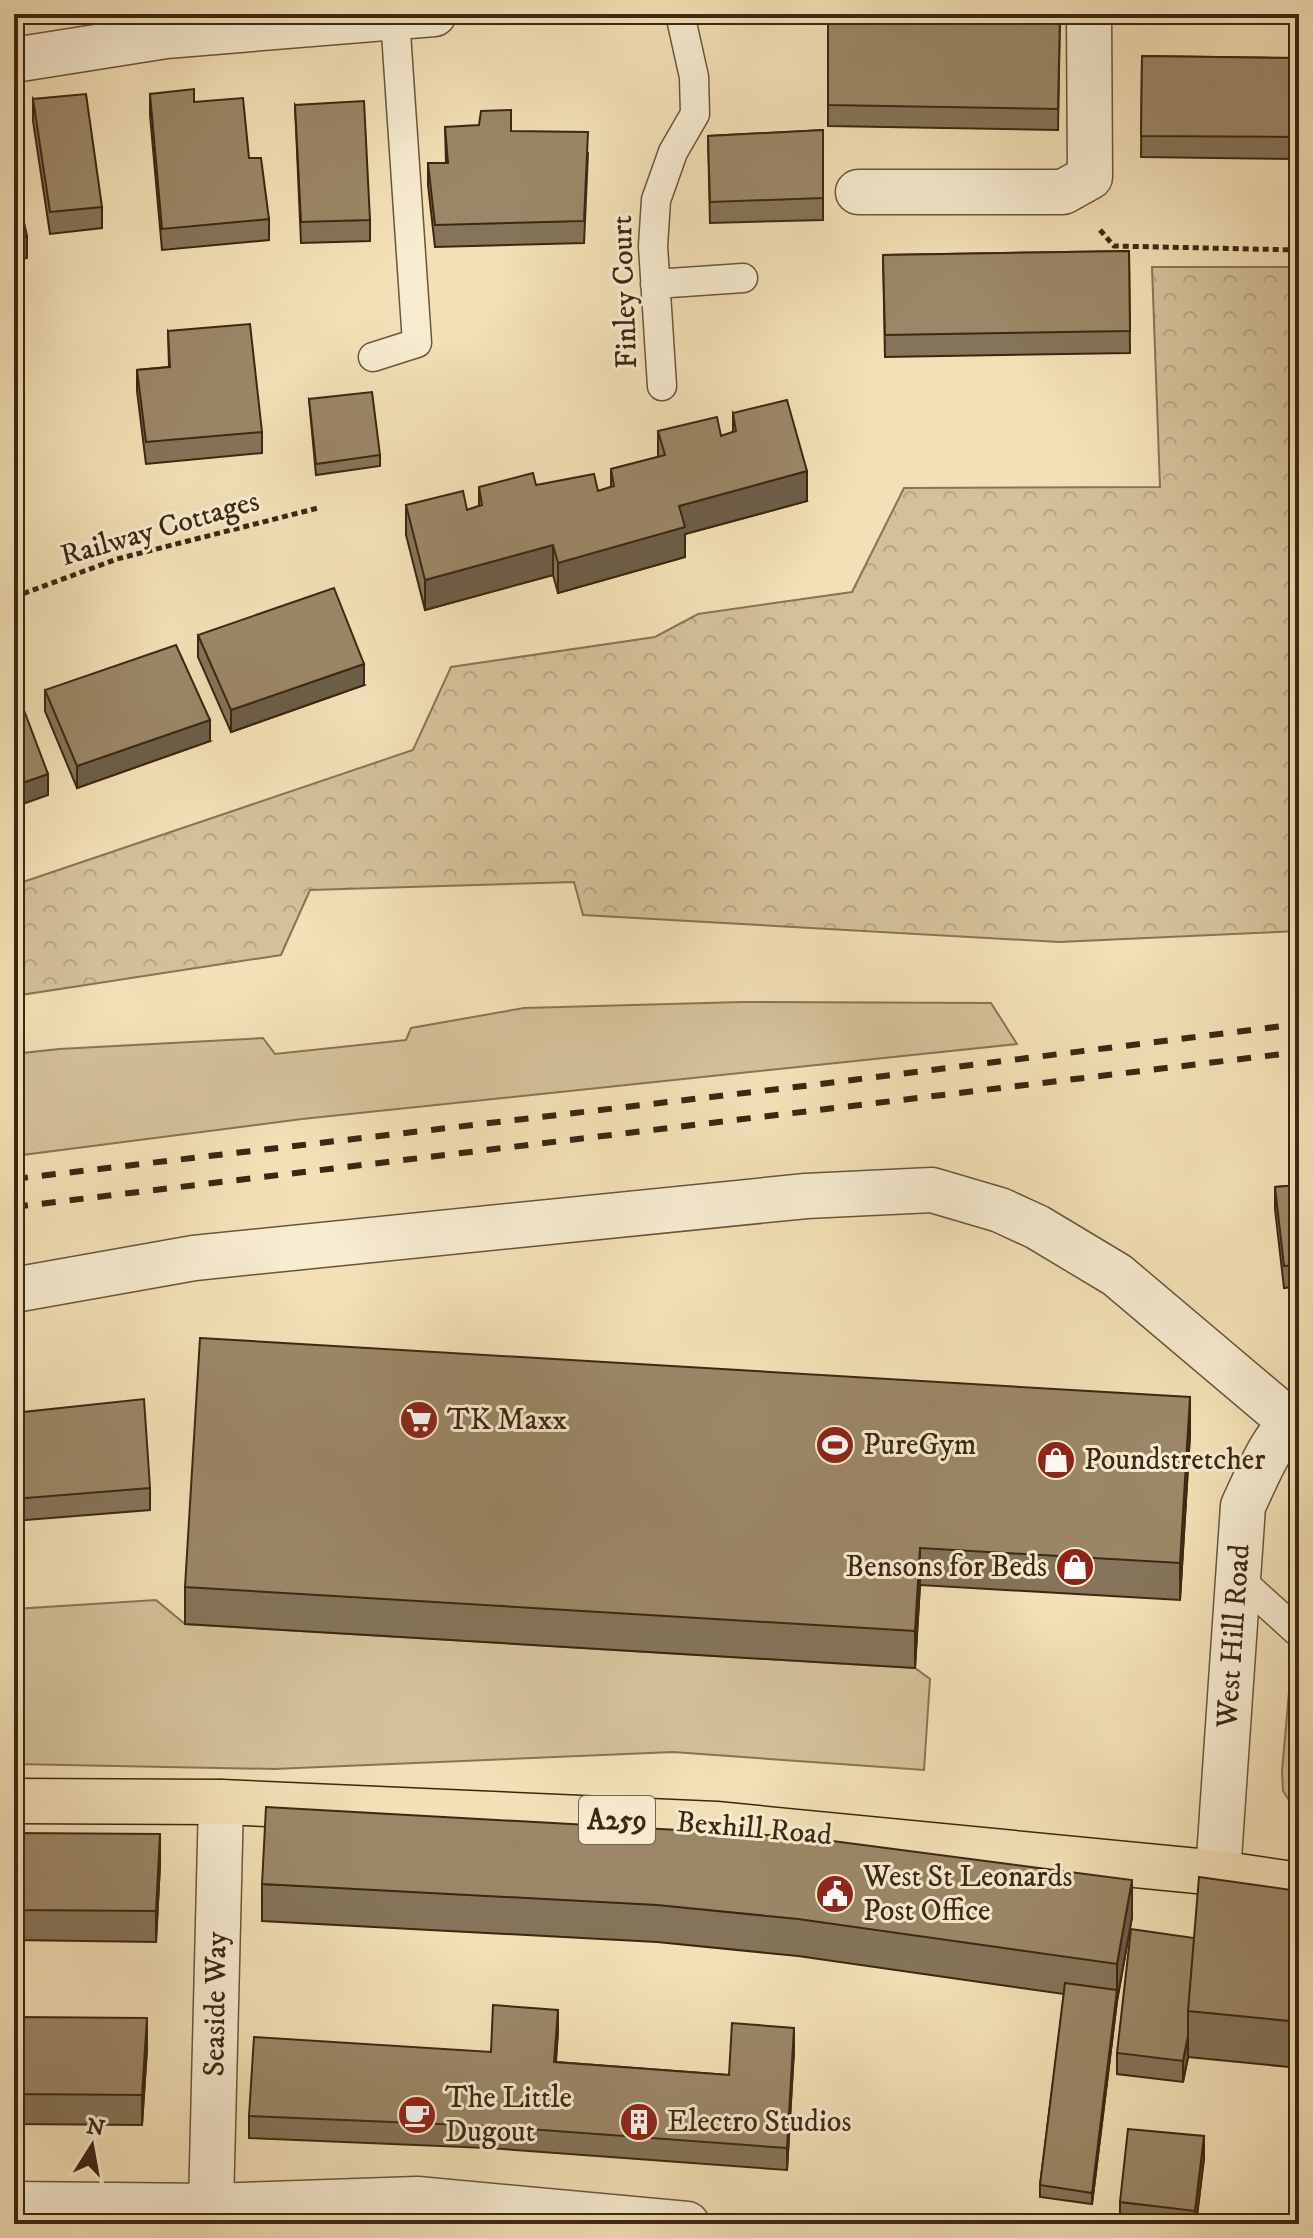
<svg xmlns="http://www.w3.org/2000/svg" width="1313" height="2238" viewBox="0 0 1313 2238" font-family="'IM FELL DW Pica',serif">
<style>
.green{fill:#d4c19a;stroke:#887456;stroke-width:2}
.forest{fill:url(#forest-crowns);stroke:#887456;stroke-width:2}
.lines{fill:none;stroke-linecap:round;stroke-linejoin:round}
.lane-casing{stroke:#6a553b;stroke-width:31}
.street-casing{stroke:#6a553b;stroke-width:47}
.highway-casing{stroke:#3c2712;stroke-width:47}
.path{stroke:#3c2712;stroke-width:5;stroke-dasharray:6 4;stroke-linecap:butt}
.lane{stroke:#f7ebd0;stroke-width:28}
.street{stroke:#f7ebd0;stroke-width:44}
.highway{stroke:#f3e0b6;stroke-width:44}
.rail{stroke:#3c2712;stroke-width:6;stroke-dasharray:14 14;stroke-linecap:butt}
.wall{fill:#857459;stroke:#3c2712;stroke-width:2}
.shaded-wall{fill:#6c5e48;stroke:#3c2712;stroke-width:2}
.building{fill:#9b8767;stroke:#3c2712;stroke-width:2}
.labels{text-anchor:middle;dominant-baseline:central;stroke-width:6;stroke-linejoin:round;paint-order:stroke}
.shield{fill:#f7ebd0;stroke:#74624b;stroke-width:2}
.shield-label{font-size:28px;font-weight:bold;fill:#3c2712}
.street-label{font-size:30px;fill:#3c2712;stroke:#f7ebd0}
.poi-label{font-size:30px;fill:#3c2712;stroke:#f7ebd0;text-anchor:start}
</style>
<defs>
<pattern id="forest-crowns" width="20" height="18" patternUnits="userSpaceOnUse" patternTransform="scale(2)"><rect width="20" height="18" fill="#d4c19a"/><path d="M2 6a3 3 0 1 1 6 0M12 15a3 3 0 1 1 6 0" fill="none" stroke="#b7a684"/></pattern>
</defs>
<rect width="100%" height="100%" fill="#f3e0b6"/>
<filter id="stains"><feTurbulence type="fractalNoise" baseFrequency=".0025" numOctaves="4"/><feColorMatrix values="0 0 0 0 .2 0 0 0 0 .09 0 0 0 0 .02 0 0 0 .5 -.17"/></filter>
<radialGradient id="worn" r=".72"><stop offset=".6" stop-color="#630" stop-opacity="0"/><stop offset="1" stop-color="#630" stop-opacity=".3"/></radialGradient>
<!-- green -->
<path class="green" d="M742,1002L991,1003L1017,1044L302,1119L14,1156V1054L59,1049L263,1038L275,1054L406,1040L411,1028L524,1008Z
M156,1600L185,1624L915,1668L930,1679L924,1770L673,1752L274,1769L14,1764V1609Z
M1295,1663L1299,1666V1708L1293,1714L1299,1720V1815L1283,1791L1282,1771L1291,1670Z"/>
<!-- forest -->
<path class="forest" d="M1152,267H1299V931L1059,942L583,915L574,882L310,890L281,955L14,996V885L413,750L451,667L655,637L698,614L852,592L904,488L1160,487Z"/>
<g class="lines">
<!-- lane casing -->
<g class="lane-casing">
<path id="lane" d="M655,284L743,278
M373,357L417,343L395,18
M662,386L653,246L656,200L673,152L695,114L694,77L680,14
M1237,1577L1299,1633"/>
</g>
<!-- street casing -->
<g class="street-casing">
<path id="street" d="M14,60L166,36L434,14
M858,192H1063L1090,177L1089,14
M14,1290L194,1258L806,1196L932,1190L1000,1210L1037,1227L1117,1275L1291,1422
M1218,1873L1243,1506C1256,1479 1273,1433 1299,1417
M14,2204L211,2206L417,2199L687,2224
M211,2206L221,1802"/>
</g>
<!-- highway casing -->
<g class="highway-casing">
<path id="highway" d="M14,1801L221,1802L716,1824L1218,1873L1299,1885"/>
</g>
<!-- path -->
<path class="path" d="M1100,230L1114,246L1299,250
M14,597L117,559L318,508"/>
<!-- lane -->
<use href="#lane" class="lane"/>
<!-- street -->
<use href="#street" class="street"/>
<!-- highway -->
<use href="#highway" class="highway"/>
<!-- rail -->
<path class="rail" d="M14,1179L804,1086L1299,1024
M14,1207L1299,1052"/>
</g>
<!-- wall -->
<path class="wall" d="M828,14H1060L1058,130L828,126Z
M1142,56L1299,58V159L1141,157Z
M150,94L194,102L249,158L269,219V240L162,250L150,115Z
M33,99L102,207V228L50,234L33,121Z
M295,105L370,220V241L301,243Z
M445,127L588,153L584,243L435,247L428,185V163H446Z
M823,130V220L710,223L708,136Z
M1129,251L1130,353L885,357L883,255Z
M168,331L262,432V453L146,464L137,391V370L169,367Z
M309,399L380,455V466L316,475Z
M733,413L807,501L685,534V557L558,593L553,575L425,610L406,535V505L467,510L479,506V487L598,491L611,487V469L658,457V431L721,436L733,432Z
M198,635L364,685L231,732L198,657Z
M45,690L210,741L77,788L45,711Z
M1299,1185V1286L1284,1288L1275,1209V1187Z
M14,1413L150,1488V1510L14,1521Z
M1190,1434L1180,1600L920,1585L915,1668L185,1624V1587Z
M14,1833L160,1864L156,1942L14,1940Z
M262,1884L1132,1917L1117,2001L1092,2204L1040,2197V2185L1064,1994L798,1956L657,1942L262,1921Z
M1299,1891V2068L1188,2057L1183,2082L1117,2074V2053L1194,1938Z
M14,2017L147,2048L142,2125L14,2124Z
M558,2031L556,2062L729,2075L794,2050L787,2170L488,2148L249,2138V2116L491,2052Z
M1204,2158L1196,2224H1120V2202Z"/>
<!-- shaded-wall -->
<path class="shaded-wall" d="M27,236V258L14,261V239Z
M807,471V501L685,534V557L558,593V563L679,506Z
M553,545V575L425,610V580Z
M364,664V685L231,732V710Z
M210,720V741L77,788V766Z
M48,774V795L14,807V786Z
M1190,1397V1434L1180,1600V1563Z
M920,1548V1585L915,1668V1631Z
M160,1834V1864L156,1942V1911Z
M1132,1880V1917L1117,2001L1092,2204V2193L1117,1990V1964Z
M558,2010V2031L554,2084V2062Z
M147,2018V2048L142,2125V2095Z
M794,2028V2050L787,2170V2148Z
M1188,2035V2057L1183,2082V2061Z
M1204,2136V2158L1196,2224H1195V2211Z"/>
<!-- building -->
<path class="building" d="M828,14H1060L1058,109L828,105Z
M1142,56L1299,58V137L1141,136Z
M194,89V102L243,98L249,158H261L269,219L162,229L150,94Z
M86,94L102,207L50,212L33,99Z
M364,101L370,220L301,222L295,105Z
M511,110V131L588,132L584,221L435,225L428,163H448L445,127L479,125L481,111Z
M823,130V198L710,202L708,136Z
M14,178L27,236L14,239Z
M1129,251L1130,331L885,335L883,255Z
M250,324L262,432L146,442L137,370L170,367L168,331Z
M372,392L380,455L316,464L309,399Z
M787,400L807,471L679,506L685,527L558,563L553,545L425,580L406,505L463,491L467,510L482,505L479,487L533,473L536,485L594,474L598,491L614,486L611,469L665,455L658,431L717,417L721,436L736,431L733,413Z
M334,588L364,664L231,710L198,635Z
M176,645L210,720L77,766L45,690Z
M19,697L48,774L14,786V699Z
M1299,1185V1265L1284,1266L1275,1187Z
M200,1338L1190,1397L1180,1563L920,1548L915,1631L185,1587Z
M144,1399L150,1488L14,1499V1413Z
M266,1807L802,1837L1132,1880L1117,1964L798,1919L657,1905L262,1884Z
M14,1833L160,1834L156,1911L14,1910Z
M1199,1877L1299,1891V2022L1188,2011Z
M1131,1929L1194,1938L1188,2011V2036L1183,2061L1117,2053Z
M1065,1983L1117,1990L1092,2193L1040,2185Z
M493,2005L558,2010L554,2062L729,2075L732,2023L794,2028L787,2148L488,2126L249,2116L254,2037L491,2052Z
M14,2017L147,2018L142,2095L14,2094Z
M1128,2129L1204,2136L1195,2211L1120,2202Z"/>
<!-- icons -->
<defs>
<g id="supermarket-disc" transform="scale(2)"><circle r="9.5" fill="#8f2418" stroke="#f7ebd0"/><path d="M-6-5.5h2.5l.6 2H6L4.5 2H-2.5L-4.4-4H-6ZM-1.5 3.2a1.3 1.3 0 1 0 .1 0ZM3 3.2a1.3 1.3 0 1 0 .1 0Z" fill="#fff"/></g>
<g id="stadium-disc" transform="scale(2)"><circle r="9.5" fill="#8f2418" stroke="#f7ebd0"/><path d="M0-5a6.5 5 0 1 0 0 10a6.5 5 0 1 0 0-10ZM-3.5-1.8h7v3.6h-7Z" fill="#fff"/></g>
<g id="shop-disc" transform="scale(2)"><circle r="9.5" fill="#8f2418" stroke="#f7ebd0"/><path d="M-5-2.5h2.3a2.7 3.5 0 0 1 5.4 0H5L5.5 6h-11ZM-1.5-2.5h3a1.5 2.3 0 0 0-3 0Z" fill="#fff"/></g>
<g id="civic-disc" transform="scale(2)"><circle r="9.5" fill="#8f2418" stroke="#f7ebd0"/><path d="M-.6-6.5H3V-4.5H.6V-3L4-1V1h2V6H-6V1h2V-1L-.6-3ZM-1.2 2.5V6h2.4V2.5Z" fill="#fff"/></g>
<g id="cafe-disc" transform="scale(2)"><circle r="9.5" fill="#8f2418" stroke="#f7ebd0"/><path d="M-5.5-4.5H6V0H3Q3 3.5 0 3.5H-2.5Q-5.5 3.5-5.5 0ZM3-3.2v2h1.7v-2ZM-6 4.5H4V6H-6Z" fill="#fff"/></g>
<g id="building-disc" transform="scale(2)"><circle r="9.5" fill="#8f2418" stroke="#f7ebd0"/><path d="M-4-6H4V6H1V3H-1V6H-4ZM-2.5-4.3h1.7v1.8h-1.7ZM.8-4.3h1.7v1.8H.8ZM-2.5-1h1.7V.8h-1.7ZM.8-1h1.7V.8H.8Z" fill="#fff"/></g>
</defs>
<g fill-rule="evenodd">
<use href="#supermarket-disc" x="419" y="1420"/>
<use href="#stadium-disc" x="835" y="1445"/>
<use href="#shop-disc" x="1056" y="1460"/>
<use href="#shop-disc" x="1075" y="1567"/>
<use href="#civic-disc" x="835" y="1894"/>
<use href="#cafe-disc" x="417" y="2115"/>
<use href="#building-disc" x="639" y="2122"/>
</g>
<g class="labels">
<!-- shield labels -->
<rect class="shield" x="579" y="1796" width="76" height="48" rx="6"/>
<g class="shield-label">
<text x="617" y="1820">A259</text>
</g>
<!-- street labels -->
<g class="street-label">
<text transform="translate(625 292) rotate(-92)">Finley Court</text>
<text transform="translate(160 529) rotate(-16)">Railway Cottages</text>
<text transform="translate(1234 1636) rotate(-86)">West Hill Road</text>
<text transform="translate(754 1829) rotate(5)">Bexhill Road</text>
<text transform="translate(216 2004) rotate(-89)">Seaside Way</text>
</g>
<!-- poi labels -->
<g class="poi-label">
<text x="447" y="1420">TK Maxx</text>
<text x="863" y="1445">PureGym</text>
<text x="1084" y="1460">Poundstretcher</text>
<text x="1047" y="1567" text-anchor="end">Bensons for Beds</text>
<text x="863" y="1877">West St Leonards<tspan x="863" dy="34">Post Office</tspan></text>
<text x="445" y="2098">The Little<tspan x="445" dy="34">Dugout</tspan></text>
<text x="667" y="2122">Electro Studios</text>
</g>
</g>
<!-- margin -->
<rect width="1313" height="2238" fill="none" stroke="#f3e0b6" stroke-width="48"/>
<rect x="16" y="16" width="1281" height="2206" fill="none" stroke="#3c2712" stroke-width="4"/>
<rect x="24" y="24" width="1265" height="2190" fill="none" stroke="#3c2712" stroke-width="2"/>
<!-- north arrow -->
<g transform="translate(92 2146) rotate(11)" stroke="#f7ebd0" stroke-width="6" paint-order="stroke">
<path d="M0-6L14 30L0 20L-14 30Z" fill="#3c2712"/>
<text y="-12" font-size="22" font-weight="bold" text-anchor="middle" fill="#3c2712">N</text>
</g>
<rect width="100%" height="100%" filter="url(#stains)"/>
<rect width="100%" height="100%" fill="url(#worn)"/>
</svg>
